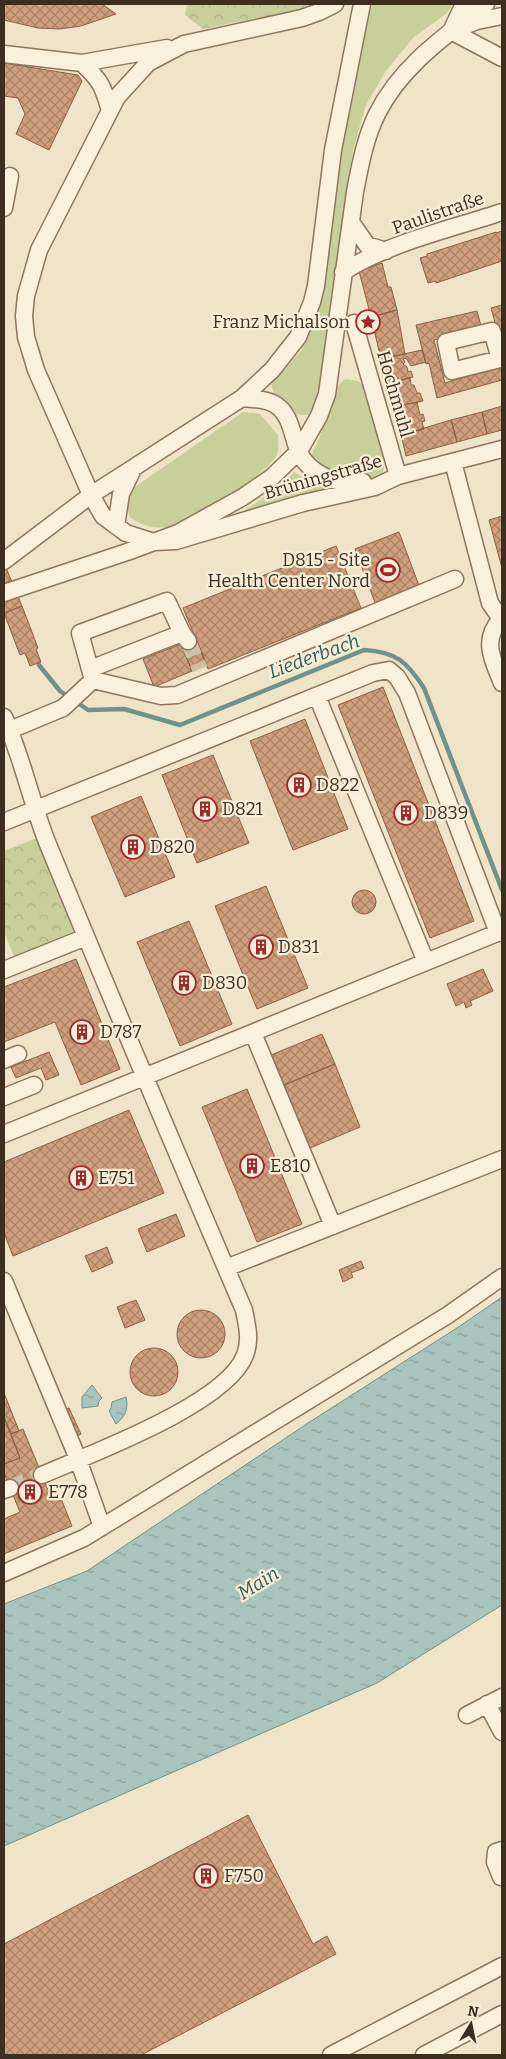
<svg xmlns="http://www.w3.org/2000/svg" width="506" height="2059" viewBox="0 0 506 2059" font-family="Bitter,serif">
<style>
.grass{fill:#c9cf9b}
.park{fill:url(#park-crowns)}
.water{fill:url(#water-ripples);stroke:#6f938a}
.lines{fill:none;stroke-linecap:round;stroke-linejoin:round}
.stream{stroke:#6f938a;stroke-width:4.5}
.building{fill:url(#building-cross-hatch);stroke:#8d5f41}
.minor-tunnel{stroke:#ccc0a6;stroke-width:16;stroke-dasharray:16 8;stroke-linecap:butt}
.minor-casing{stroke:#8d765c;stroke-width:19}
.minor{stroke:#faf1dc;stroke-width:16}
.labels{text-anchor:middle;dominant-baseline:central;stroke-width:4.5;stroke-linejoin:round;paint-order:stroke}
.street-label{font-size:18px;fill:#3d2e20;stroke:#f7eed8}
.poi-label{font-size:18px;fill:#3d2e20;stroke:#f7eed8;text-anchor:start}
.water-label{font-size:19px;font-style:italic;fill:#2f5d5a;stroke:#f7eed8}
</style>
<defs>
<pattern id="park-crowns" width="20" height="18" patternUnits="userSpaceOnUse" patternTransform="scale(1.25)"><rect width="20" height="18" fill="#c9cf9b"/><path d="M2 6a3 3 0 1 1 6 0M12 15a3 3 0 1 1 6 0" fill="none" stroke="#aeb285"/></pattern>
<pattern id="water-ripples" width="26" height="14" patternUnits="userSpaceOnUse" patternTransform="scale(1.25)"><rect width="26" height="14" fill="#a9c4bc"/><path d="M2 4q2-2 4 0t4 0M15 11q2-2 4 0t4 0" fill="none" stroke="#8ba098"/></pattern>
<pattern id="building-cross-hatch" width="8" height="8" patternUnits="userSpaceOnUse" patternTransform="scale(1.25)"><rect width="8" height="8" fill="#cf9f7d"/><path d="M0 0l8 8M0 8l8-8" fill="none" stroke="#a98266"/></pattern>
</defs>
<rect width="100%" height="100%" fill="#f0e4c8"/>
<!-- grass -->
<path class="grass" d="M372,4H453L447,13L413,38L386,71L366,105L353,150L321,382L314,404L309,415C282,415 279,408 271,384L302,350L322,300L350,95Z
M346,379L358,381L366,388L382,449L384,468L381,476L364,480L323,469L311,455C315,447 319,440 321,433C326,419 333,384 346,379Z
M243,412L260,414L278,435C278,441 279,450 277,455C267,474 190,525 169,527C153,529 142,526 130,517L126,504L129,491Z
M294,472L312,483L329,489L240,515L245,510L284,484Z"/>
<!-- park -->
<path class="park" d="M187,4H316L311,7L203,29L185,15Z
M39,837L77,930L14,956L4,932V851Z"/>
<!-- water -->
<path class="water" d="M502,1297V1605L377,1683L4,1846V1604L87,1571L308,1423L460,1326Z
M92,1385L102,1398L99,1401L98,1406L82,1408V1397Z
M126,1397C129,1409 125,1417 116,1424L109,1411L111,1409L112,1402Z"/>
<g class="lines">
<!-- stream -->
<path class="stream" d="M39,665L60,691L69,697
M75,701L88,710L124,709L180,725L364,650C397,652 407,662 424,688L502,890"/>
</g>
<!-- building -->
<path class="building" d="M4,4H102L116,14L81,26L60,29L38,28L4,20Z
M4,63L78,75L82,81L49,150L16,134L25,114L18,98L4,96Z
M502,231V261L436,283V281L428,283L420,258L427,256V254L496,232V233Z
M382,263L388,287H391L397,310L371,317L359,271Z
M502,305V343L501,344L491,308Z
M397,310L405,354L381,359L371,317Z
M477,311L481,326L434,340L445,383L502,366V380L437,398L429,363L426,364L416,325Z
M422,350L426,362L411,366L406,358L403,359L405,362L403,364L407,367L408,372L411,371L413,377L388,383L381,359Z
M410,378L411,385H414L417,393H420L423,401L394,407L388,383Z
M417,402L420,415L423,414L425,421L422,422L424,429L401,435L394,407Z
M502,406V430L487,434L482,412Z
M482,412L487,434L457,442L451,420Z
M451,420L457,442L406,456L401,435Z
M502,516V568L489,520Z
M399,532L421,591L377,608L355,549Z
M336,546L361,608L208,669L183,608Z
M4,563L22,606L4,613Z
M22,606L38,648L36,649L41,662L30,666L25,653L20,655L4,613Z
M196,638L207,665L192,671L181,644Z
M181,644L192,671L154,687L143,659Z
M383,687L474,921L430,938L338,705Z
M305,719L348,829L293,850L250,741Z
M213,755L249,843L197,863L162,775Z
M141,796L175,877L125,897L91,817Z
M266,886L308,988L257,1009L215,906Z
M352 902a12 12 0 1 1 24 0a12 12 0 1 1-24 0Z
M189,921L232,1024L180,1046L137,942Z
M76,959L120,1069L81,1085L55,1022L4,1042V987Z
M483,969L493,991L470,1001L472,1005L466,1008L464,1002L456,1006L447,984Z
M322,1034L335,1064L284,1085L271,1055Z
M49,1052L59,1075L46,1080L41,1068L16,1078L11,1067Z
M335,1064L360,1127L310,1148L284,1085Z
M247,1089L302,1224L257,1242L202,1107Z
M129,1110L164,1193L13,1256L4,1233V1162Z
M176,1214L185,1236L147,1252L138,1229Z
M107,1247L113,1263L92,1272L85,1256Z
M361,1261L364,1268L351,1273L353,1277L343,1282L339,1270Z
M136,1300L145,1320L125,1328L117,1307Z
M177 1334a24 24 0 1 1 48 0a24 24 0 1 1-48 0Z
M130 1372a24 24 0 1 1 48 0a24 24 0 1 1-48 0Z
M4,1393L19,1431L11,1434L4,1417Z
M69,1408L81,1434L75,1437L64,1410Z
M4,1417L20,1458L4,1464Z
M23,1429L52,1499L60,1496L72,1526L4,1554V1519L20,1512L4,1473V1464L20,1458L11,1434Z
M248,1815L313,1944L327,1936L336,1954L141,2055H4V1944Z"/>
<g class="lines">
<!-- minor-tunnel -->
<path class="minor-tunnel" d="M188,641L200,669
M10,1488L42,1475"/>
<!-- minor casing -->
<g class="minor-casing">
<path id="minor" d="M335,4L319,12L302,18L184,44L148,63L117,97L39,250L26,296L24,316L26,337L36,370L91,495L103,516L126,533L154,542L176,541L303,503L375,487L398,476L502,449
M464,26L477,21L502,16
M453,27L464,4
M451,31L502,58
M4,54L82,63L167,48
M82,63C101,81 103,86 110,111
M4,208L10,176
M351,222L367,245L386,251
M343,272C388,243 451,229 502,212
M354,323L398,476
M500,359L492,331L446,342L452,371L500,359L502,358
M242,398C252,399 267,399 276,405C291,415 292,435 298,450C308,474 339,487 363,482
M453,462L490,603L501,619H502
M116,526L121,494L133,469
M4,561L91,495L242,398L272,370L298,337L312,302L316,286L333,150L362,4
M4,593L127,552L178,533L243,497L272,477L299,451L319,416L327,394L355,192C360,166 365,138 377,114C401,66 445,36 486,4
M501,619C481,641 493,660 502,683
M90,669L182,633
M93,680L161,696L177,695L455,579
M93,680L80,633L167,601L182,633L188,641
M317,696L426,962
M4,717C22,757 31,801 47,842C111,998 177,1154 244,1310C247,1326 251,1339 245,1355C227,1404 90,1454 42,1475
M10,730L63,708L93,680
M4,822L373,673L389,670L397,677L407,693L498,933
M4,970L86,937
M253,1033L333,1226
M4,1060L18,1054
M4,1097L34,1085
M4,1134L502,931
M226,1268L502,1159
M4,1281L78,1459L102,1527
M4,1490L10,1488
M4,1573L84,1538L448,1315L502,1277
M487,1704L502,1732
M467,1715L502,1697
M501,1877L495,1862L496,1852L502,1850
M331,2055L502,1966
M424,2055L502,2014"/>
</g>
<!-- minor -->
<use href="#minor" class="minor"/>
</g>
<!-- icons -->
<defs>
<g id="sight-ring" transform="scale(1.25)"><circle r="9.5" fill="#f7eed8" stroke="#9e2a2b" stroke-width="1.5"/><path d="M0-6L1.8-2.2L6-1.7L2.9 1.2L3.7 5.4L0 3.3L-3.7 5.4L-2.9 1.2L-6-1.7L-1.8-2.2Z" fill="#9e2a2b"/></g>
<g id="stadium-ring" transform="scale(1.25)"><circle r="9.5" fill="#f7eed8" stroke="#9e2a2b" stroke-width="1.5"/><path d="M0-5a6.5 5 0 1 0 0 10a6.5 5 0 1 0 0-10ZM-3.5-1.8h7v3.6h-7Z" fill="#9e2a2b"/></g>
<g id="building-ring" transform="scale(1.25)"><circle r="9.5" fill="#f7eed8" stroke="#9e2a2b" stroke-width="1.5"/><path d="M-4-6H4V6H1V3H-1V6H-4ZM-2.5-4.3h1.7v1.8h-1.7ZM.8-4.3h1.7v1.8H.8ZM-2.5-1h1.7V.8h-1.7ZM.8-1h1.7V.8H.8Z" fill="#9e2a2b"/></g>
</defs>
<g fill-rule="evenodd">
<use href="#sight-ring" x="368" y="322"/>
<use href="#stadium-ring" x="388" y="570"/>
<use href="#building-ring" x="299" y="785"/>
<use href="#building-ring" x="205" y="809"/>
<use href="#building-ring" x="406" y="813"/>
<use href="#building-ring" x="133" y="847"/>
<use href="#building-ring" x="261" y="947"/>
<use href="#building-ring" x="184" y="983"/>
<use href="#building-ring" x="82" y="1032"/>
<use href="#building-ring" x="252" y="1166"/>
<use href="#building-ring" x="81" y="1178"/>
<use href="#building-ring" x="30" y="1492"/>
<use href="#building-ring" x="206" y="1876"/>
</g>
<g class="labels">
<!-- street labels -->
<g class="street-label">
<text transform="translate(438 213) rotate(-19)">Paulistraße</text>
<text transform="translate(395 394) rotate(74)">Hochmuhl</text>
<text transform="translate(323 477) rotate(-16)">Brüningstraße</text>
</g>
<!-- poi labels -->
<g class="poi-label">
<text x="350" y="322" text-anchor="end">Franz Michalson</text>
<text x="370" y="560" text-anchor="end">D815 - Site<tspan x="370" dy="21">Health Center Nord</tspan></text>
<text x="316" y="785">D822</text>
<text x="222" y="809">D821</text>
<text x="424" y="813">D839</text>
<text x="150" y="847">D820</text>
<text x="278" y="947">D831</text>
<text x="202" y="983">D830</text>
<text x="100" y="1032">D787</text>
<text x="270" y="1166">E810</text>
<text x="98" y="1178">E751</text>
<text x="48" y="1492">E778</text>
<text x="224" y="1876">F750</text>
</g>
<!-- water labels -->
<g class="water-label">
<text transform="translate(314 656) rotate(-20)">Liederbach</text>
<text transform="translate(258 1583) rotate(-32)">Main</text>
</g>
</g>
<!-- border -->
<rect width="506" height="2059" fill="none" stroke="#3d2e20" stroke-width="10"/>
<!-- north arrow -->
<g transform="translate(471 2024) rotate(10)" stroke="#f7eed8" stroke-width="4" paint-order="stroke">
<path d="M0-4L9 19L0 12L-9 19Z" fill="#3d2e20"/>
<text y="-8" font-size="14" font-weight="bold" text-anchor="middle" fill="#3d2e20">N</text>
</g>
</svg>
